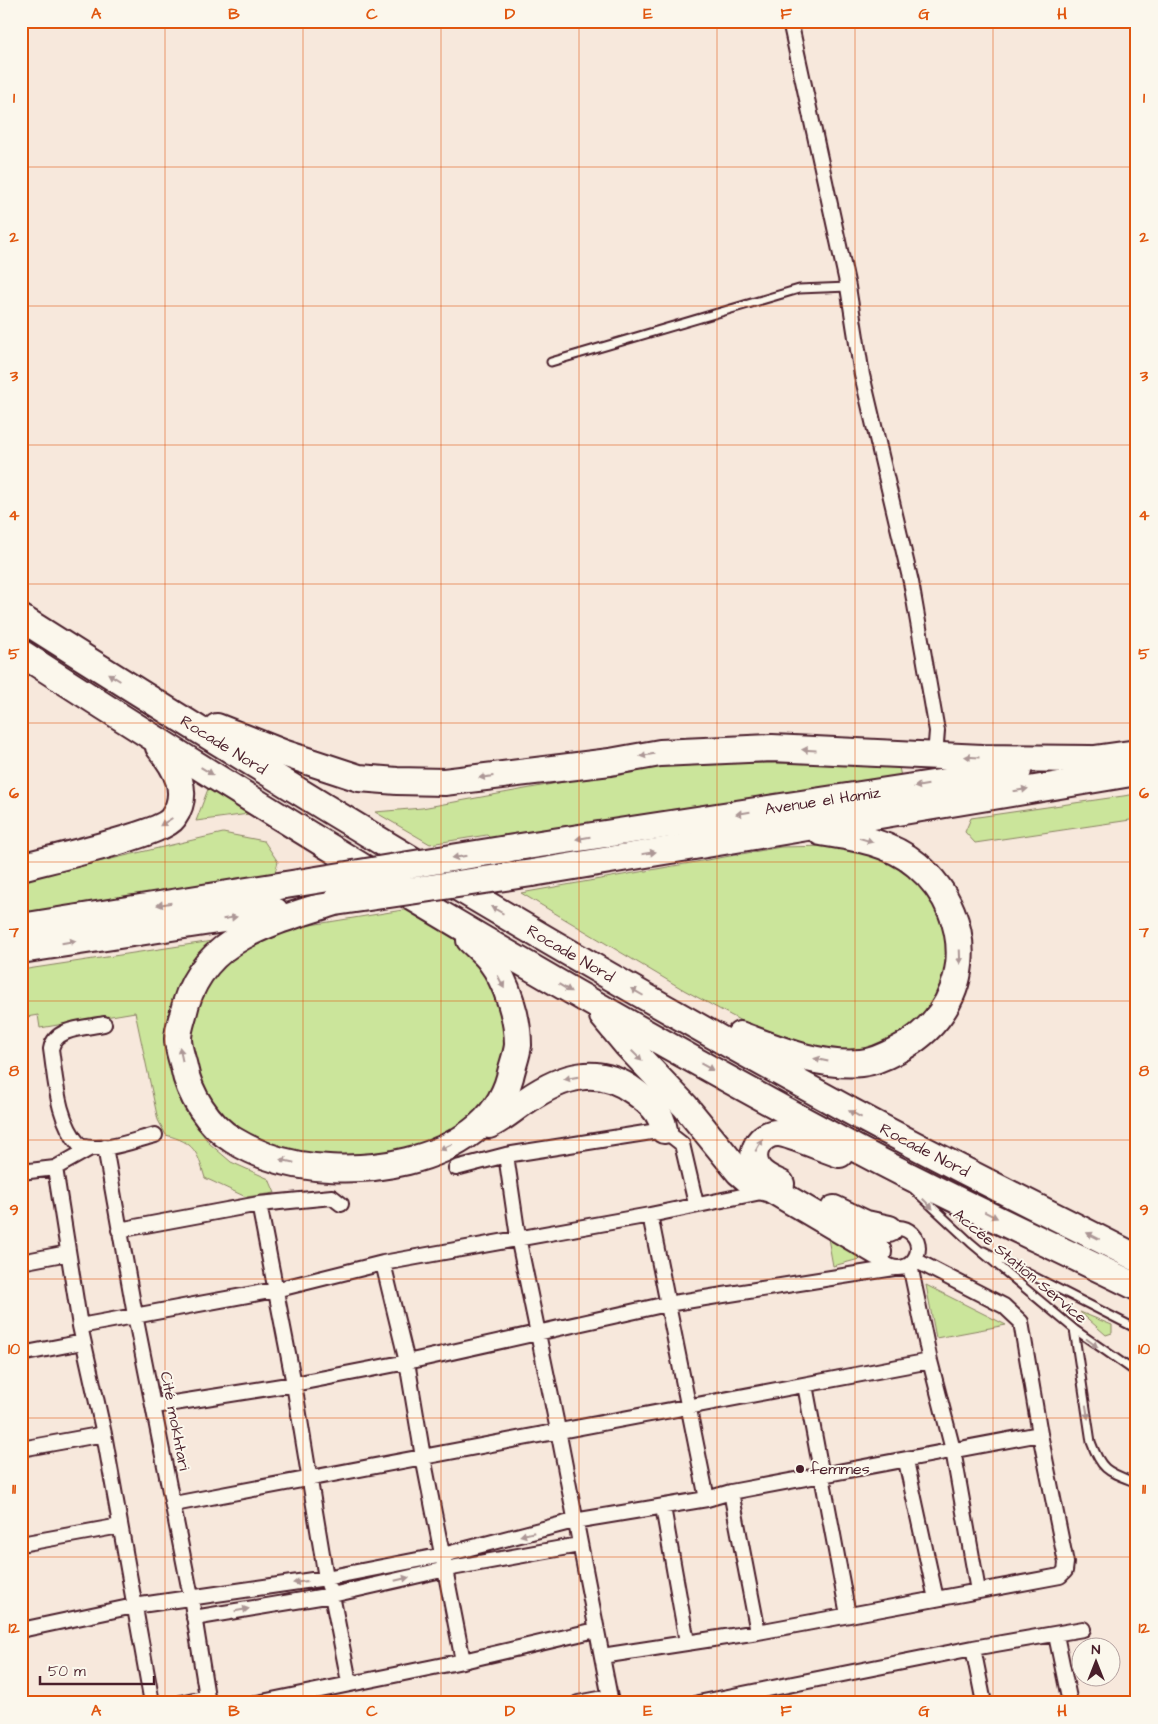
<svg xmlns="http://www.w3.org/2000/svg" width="1158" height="1724" viewBox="0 0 1158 1724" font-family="'Architects Daughter',sans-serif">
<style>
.green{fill:#cbe59b;stroke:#8a8263}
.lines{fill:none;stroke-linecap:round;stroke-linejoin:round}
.lane-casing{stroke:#4a1f2b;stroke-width:11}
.street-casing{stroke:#4a1f2b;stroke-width:18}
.highway-casing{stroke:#4a1f2b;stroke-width:30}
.lane{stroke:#fbf7ec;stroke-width:7}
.street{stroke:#fbf7ec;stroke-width:14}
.highway{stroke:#fbf7ec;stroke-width:26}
.highway-bridge-casing{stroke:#4a1f2b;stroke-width:30;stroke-linecap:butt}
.highway-bridge{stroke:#fbf7ec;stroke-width:26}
.oneway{fill:#ab9695}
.grid{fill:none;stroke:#e0560e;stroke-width:1;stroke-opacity:0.55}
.poi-dot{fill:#4a1f2b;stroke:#fbf7ec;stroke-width:2}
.labels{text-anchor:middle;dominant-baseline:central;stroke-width:4;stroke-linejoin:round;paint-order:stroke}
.street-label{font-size:16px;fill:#4a1f2b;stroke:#fbf7ec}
.poi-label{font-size:16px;fill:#4a1f2b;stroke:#fbf7ec;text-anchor:start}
.neatline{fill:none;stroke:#e0560e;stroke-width:2}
.grid-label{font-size:16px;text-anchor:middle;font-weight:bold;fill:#e0560e}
</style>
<rect width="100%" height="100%" fill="#f7e8dc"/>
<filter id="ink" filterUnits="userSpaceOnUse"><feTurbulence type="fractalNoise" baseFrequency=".02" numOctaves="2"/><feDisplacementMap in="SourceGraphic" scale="10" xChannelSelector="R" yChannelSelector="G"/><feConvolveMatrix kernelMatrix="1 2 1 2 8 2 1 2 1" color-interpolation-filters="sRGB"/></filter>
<g filter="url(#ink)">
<!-- green -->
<path class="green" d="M898,762L901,777L491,839L487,835L430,844L375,812L422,808L661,764Z
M208,789L249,814L196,821Z
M1137,794V819L975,843L965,832L971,818Z
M223,833L264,841L278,862L274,876L21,917V880Z
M831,846L872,849L928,885L951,941L943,995L899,1038L862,1050L822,1052L769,1036L684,990L521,893L781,847Z
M409,909L466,947L476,955L510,1027L492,1101L432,1145L346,1158L271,1148L235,1129L216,1110L192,1061L190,1023L203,986L225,959L254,942L292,928Z
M219,940L172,1069L184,1109L209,1143L231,1162L269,1179L275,1193L246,1197L205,1178C197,1151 195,1143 166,1135L158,1120L135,1012L40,1028L38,1015L21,1018V970Z
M826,1227L871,1256L833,1266Z
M926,1285L1006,1325L936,1338Z
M1080,1312L1112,1325V1333L1106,1335Z"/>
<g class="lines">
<!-- lane casing -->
<g class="lane-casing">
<path id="lane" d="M551,362L799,289L848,287
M913,1189L971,1243L1074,1329L1137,1373
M984,1251L1137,1329
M1074,1329L1091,1442C1102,1472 1109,1472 1137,1483"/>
</g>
<!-- street casing -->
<g class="street-casing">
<path id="street" d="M790,21L848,287L862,375L911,582L937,731L935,756
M104,1024C86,1028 55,1027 51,1049C56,1083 57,1119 80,1146C103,1153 132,1141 155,1135
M105,1147L135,1315L191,1597L208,1703
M506,1155L518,1237L558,1430L611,1703
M55,1168L89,1149
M456,1168L506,1155L664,1130L682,1144L696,1204
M21,1172L55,1168L80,1326L104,1434L152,1703
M259,1204L332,1197L341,1204
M650,1215L707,1499
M878 1248a20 20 0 1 1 40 0a20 20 0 1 1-40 0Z
M119,1230L259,1204L294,1384L326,1578L332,1595L349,1682
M21,1262L68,1253
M383,1263L407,1362L423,1457L463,1661
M910,1265L930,1361L953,1450L978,1591
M80,1326L275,1290L383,1263L650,1215L766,1191
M21,1354L83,1342
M805,1385L848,1615
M155,1406L294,1384L407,1362L667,1304L894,1268
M21,1449L104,1434
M906,1461L936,1599
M731,1492L758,1632
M174,1504L930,1361
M663,1507L687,1642
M21,1544L120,1526
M194,1618L332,1595L446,1569L579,1545
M21,1630L134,1606L326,1578L443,1555L574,1521L707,1499L731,1492L1040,1434
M1056,1635L1070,1703
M973,1648L984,1703
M602,1656L758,1632L1060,1576L1065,1571L1066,1563L1040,1434L1021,1322L1004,1306L915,1260
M181,1703L207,1697
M257,1703L463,1661L596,1630
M578,1703L610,1697
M698,1703L973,1648L1083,1629"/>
</g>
<!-- highway casing -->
<g class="highway-casing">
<g id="highway">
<path id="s1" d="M21,618C290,789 563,955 843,1107C940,1160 1039,1208 1137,1258"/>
<path d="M21,653C283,823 550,984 825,1132C927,1188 1033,1236 1137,1287"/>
<path d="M217,727L283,753L359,778L397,781L444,782L610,762L660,753L772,748L982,758L1090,759"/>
<path d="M1073,762L1137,753"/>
<path id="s2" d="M507,849L1018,771"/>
<path d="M21,867C46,860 162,834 173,818C191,792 176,768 159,747"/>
<path d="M532,873L1137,772"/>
<path d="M335,902C270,923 199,938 183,1015C181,1022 178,1031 178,1039C178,1048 182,1058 184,1067C189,1094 208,1125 233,1140C243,1146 255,1152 266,1156C341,1184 486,1168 510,1077C512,1067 517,1055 518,1045C518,1018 507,982 490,960C485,953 476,946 470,940"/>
<path d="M21,927L298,883"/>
<path d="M21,950L275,911"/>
<path d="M603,1016L627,1045L685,1106L739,1172L753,1184L771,1189L878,1252"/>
<path d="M740,1035C778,1049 819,1067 861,1063C872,1062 886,1056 897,1050C972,1013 981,919 917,865C890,842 854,837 821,832"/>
<path d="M489,1125C504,1118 514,1108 527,1100C562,1076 598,1064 635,1092C650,1103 661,1111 664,1130"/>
<path d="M781,1184C773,1180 764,1177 758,1169C748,1154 759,1133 778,1133C788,1133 826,1150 840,1154"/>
<path d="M834,1209L866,1224L889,1229"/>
</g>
</g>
<!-- lane -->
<use href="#lane" class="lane"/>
<!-- street -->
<use href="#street" class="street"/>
<!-- highway -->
<use href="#highway" class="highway"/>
<!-- highway-bridge casing -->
<g class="highway-bridge-casing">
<path id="highway-bridge" d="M298,883L507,849
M335,902L532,873"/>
</g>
<!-- highway-bridge -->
<use href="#highway-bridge" class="highway-bridge"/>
</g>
<!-- one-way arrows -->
<defs><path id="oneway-solid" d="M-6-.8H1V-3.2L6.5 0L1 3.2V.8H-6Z" transform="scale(1.25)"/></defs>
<g class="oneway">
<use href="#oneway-solid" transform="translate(114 677) rotate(-148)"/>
<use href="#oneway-solid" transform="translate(809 750) rotate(-177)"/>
<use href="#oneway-solid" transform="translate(647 755) rotate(170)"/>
<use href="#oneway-solid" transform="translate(972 757) rotate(-177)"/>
<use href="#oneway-solid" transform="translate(207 771) rotate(31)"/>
<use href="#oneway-solid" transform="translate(486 777) rotate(173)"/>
<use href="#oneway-solid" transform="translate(921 786) rotate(171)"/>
<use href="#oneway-solid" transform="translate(1021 790) rotate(-10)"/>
<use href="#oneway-solid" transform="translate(743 813) rotate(171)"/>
<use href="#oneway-solid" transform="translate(166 822) rotate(148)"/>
<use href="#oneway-solid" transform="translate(583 838) rotate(171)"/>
<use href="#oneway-solid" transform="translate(866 840) rotate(17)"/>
<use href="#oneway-solid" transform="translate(649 853) rotate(-9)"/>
<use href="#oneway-solid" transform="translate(459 857) rotate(171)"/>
<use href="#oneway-solid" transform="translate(164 904) rotate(171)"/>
<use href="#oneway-solid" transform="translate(497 910) rotate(-150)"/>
<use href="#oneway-solid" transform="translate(230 918) rotate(-9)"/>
<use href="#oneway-solid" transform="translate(69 942) rotate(-9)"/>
<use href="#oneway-solid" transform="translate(960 957) rotate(88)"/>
<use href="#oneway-solid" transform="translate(501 982) rotate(63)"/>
<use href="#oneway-solid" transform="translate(565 988) rotate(31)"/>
<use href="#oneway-solid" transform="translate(637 992) rotate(-150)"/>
<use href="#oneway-solid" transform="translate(181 1054) rotate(-102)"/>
<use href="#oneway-solid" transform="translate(637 1056) rotate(45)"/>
<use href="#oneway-solid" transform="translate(821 1060) rotate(-168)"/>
<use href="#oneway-solid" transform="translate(707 1067) rotate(29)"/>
<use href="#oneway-solid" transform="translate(571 1078) rotate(170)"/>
<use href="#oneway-solid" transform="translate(855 1114) rotate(-152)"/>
<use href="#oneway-solid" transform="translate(759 1145) rotate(-61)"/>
<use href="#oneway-solid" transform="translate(446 1147) rotate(155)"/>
<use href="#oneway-solid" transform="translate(287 1161) rotate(-167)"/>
<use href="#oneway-solid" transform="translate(928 1204) rotate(45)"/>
<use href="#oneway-solid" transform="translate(991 1215) rotate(26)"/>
<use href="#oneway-solid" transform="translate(1093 1236) rotate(-153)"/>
<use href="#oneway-solid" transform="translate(1092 1343) rotate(37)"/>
<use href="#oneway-solid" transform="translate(1087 1412) rotate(81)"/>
<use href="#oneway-solid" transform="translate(527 1534) rotate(166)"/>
<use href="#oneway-solid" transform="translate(402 1579) rotate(-13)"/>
<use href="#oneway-solid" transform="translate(300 1582) rotate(172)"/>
<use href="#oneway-solid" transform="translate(242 1610) rotate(-10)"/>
</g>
</g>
<!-- grid -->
<path class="grid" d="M165,21V1703M303,21V1703M441,21V1703M579,21V1703M717,21V1703M855,21V1703M993,21V1703M21,167H1137M21,306H1137M21,445H1137M21,584H1137M21,723H1137M21,862H1137M21,1001H1137M21,1140H1137M21,1279H1137M21,1418H1137M21,1557H1137"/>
<!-- markers -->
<circle class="poi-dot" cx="800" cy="1469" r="5"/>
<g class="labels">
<!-- street labels -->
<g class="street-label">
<text stroke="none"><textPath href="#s1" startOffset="239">Rocade Nord</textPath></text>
<text stroke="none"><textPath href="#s2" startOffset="319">Avenue el Hamiz</textPath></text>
<text stroke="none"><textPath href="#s1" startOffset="644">Rocade Nord</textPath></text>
<text stroke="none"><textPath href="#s1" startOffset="1049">Rocade Nord</textPath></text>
<text transform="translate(1020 1266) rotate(40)">Accée Station Service</text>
<text transform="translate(175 1421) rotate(79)">Cité mokhtari</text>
</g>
<!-- poi labels -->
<g class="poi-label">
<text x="810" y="1469">femmes</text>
</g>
</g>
<!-- margin -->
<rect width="1158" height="1724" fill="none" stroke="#fbf7ec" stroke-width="55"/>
<!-- north arrow -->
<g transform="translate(1096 1662)"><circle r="24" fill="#fbf7ec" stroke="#b4a19f"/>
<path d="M0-4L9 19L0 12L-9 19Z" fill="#4a1f2b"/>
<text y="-8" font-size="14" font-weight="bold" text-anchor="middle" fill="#4a1f2b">N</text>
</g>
<!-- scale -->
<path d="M40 1676v8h114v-8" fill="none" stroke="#4a1f2b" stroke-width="2.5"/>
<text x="48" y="1676" font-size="15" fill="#4a1f2b" stroke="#fbf7ec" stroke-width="4" paint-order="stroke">50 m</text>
<rect x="28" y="28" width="1102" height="1668" class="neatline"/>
<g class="grid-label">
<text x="96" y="19">A</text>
<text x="234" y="19">B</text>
<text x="372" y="19">C</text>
<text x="510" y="19">D</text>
<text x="648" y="19">E</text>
<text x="786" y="19">F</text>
<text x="924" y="19">G</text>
<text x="1062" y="19">H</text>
<text x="14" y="103">1</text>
<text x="1144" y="103">1</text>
<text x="14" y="242">2</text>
<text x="1144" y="242">2</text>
<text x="14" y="381">3</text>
<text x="1144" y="381">3</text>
<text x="14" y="520">4</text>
<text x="1144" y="520">4</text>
<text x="14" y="659">5</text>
<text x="1144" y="659">5</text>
<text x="14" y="798">6</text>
<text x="1144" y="798">6</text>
<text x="14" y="937">7</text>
<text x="1144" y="937">7</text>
<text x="14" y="1076">8</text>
<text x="1144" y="1076">8</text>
<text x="14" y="1215">9</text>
<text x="1144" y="1215">9</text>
<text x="14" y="1354">10</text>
<text x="1144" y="1354">10</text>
<text x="14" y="1494">11</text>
<text x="1144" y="1494">11</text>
<text x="14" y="1633">12</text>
<text x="1144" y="1633">12</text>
<text x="96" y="1716">A</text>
<text x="234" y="1716">B</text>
<text x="372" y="1716">C</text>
<text x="510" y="1716">D</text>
<text x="648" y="1716">E</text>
<text x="786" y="1716">F</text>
<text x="924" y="1716">G</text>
<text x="1062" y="1716">H</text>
</g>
</svg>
